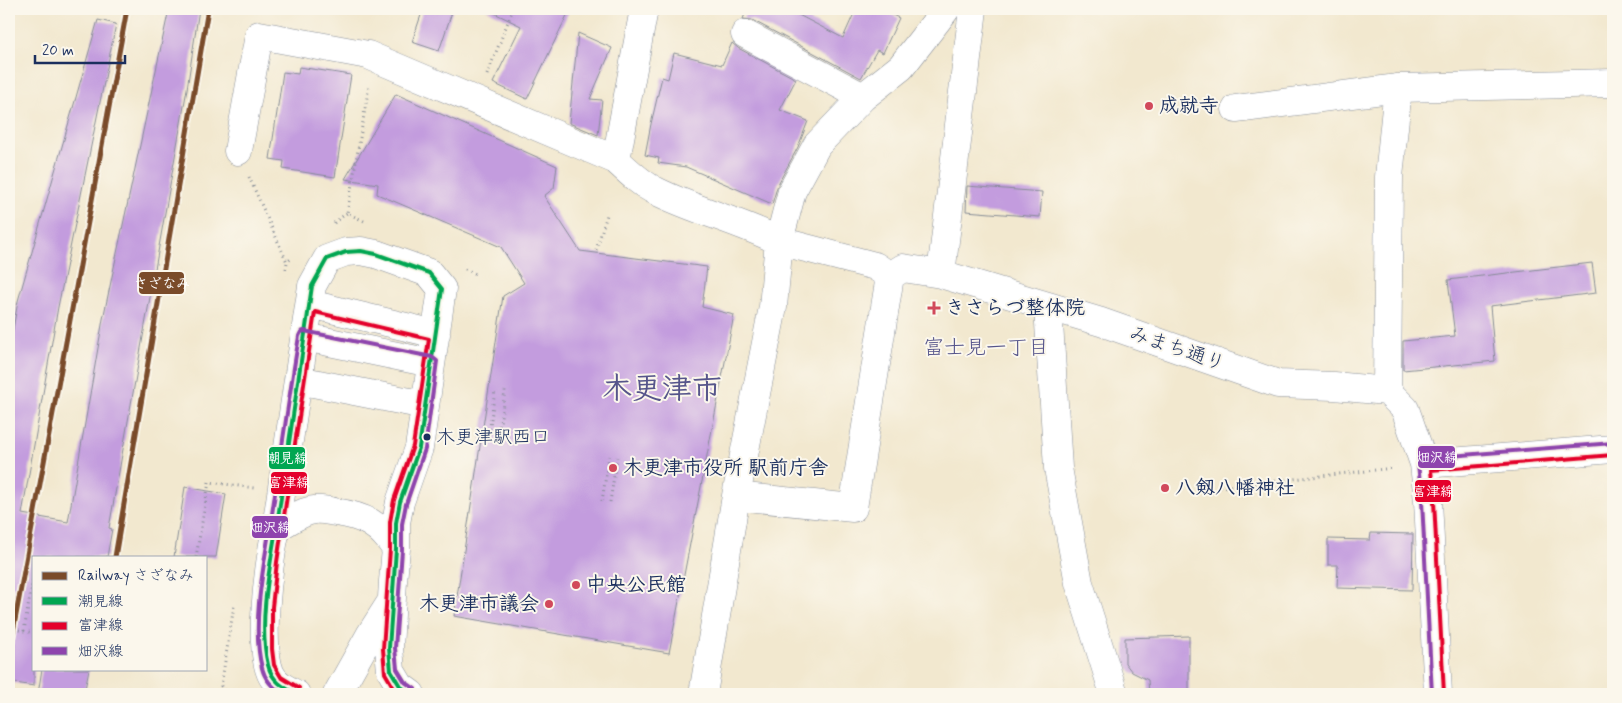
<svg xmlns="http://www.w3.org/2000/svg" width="1622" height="703" viewBox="0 0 1622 703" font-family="Mynerve,'Klee One',sans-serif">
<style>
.building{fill:#c39cde}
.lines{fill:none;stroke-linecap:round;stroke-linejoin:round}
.minor-casing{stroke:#868c96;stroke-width:29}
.path{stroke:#868c96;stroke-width:3;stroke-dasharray:1 4;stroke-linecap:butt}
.minor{stroke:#fff;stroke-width:28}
.bus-1-casing{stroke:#fbf7ec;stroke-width:8}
.bus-2-casing{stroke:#fbf7ec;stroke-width:8}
.bus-3-casing{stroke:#fbf7ec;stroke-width:8}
.bus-1{stroke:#00a651;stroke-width:4}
.bus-2{stroke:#e4002b;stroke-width:4}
.bus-3{stroke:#8e44ad;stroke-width:4}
.rail-1-casing{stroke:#fbf7ec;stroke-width:9}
.rail-1{stroke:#7a4b2a;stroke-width:5}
.poi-dot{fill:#d1495b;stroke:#fbf7ec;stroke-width:2}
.bus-dot{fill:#1b2f5e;stroke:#fbf7ec;stroke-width:2}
.labels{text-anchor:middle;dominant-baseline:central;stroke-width:4;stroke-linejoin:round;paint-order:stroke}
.bus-label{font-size:19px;fill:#1b2f5e;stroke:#fbf7ec;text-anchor:start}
.poi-label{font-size:20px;font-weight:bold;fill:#1b2f5e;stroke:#fbf7ec;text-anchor:start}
.street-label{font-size:20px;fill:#1b2f5e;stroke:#fbf7ec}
.neighbourhood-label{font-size:21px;fill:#56558b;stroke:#fbf7ec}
.town-label{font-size:30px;font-weight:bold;fill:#56558b;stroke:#fbf7ec}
.line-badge{stroke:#fbf7ec;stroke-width:2}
.badge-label{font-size:14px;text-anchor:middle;font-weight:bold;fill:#fff}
</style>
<rect width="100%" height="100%" fill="#fbf7ec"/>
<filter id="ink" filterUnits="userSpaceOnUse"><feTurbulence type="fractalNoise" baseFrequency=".02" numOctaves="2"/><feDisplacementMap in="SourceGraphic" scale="10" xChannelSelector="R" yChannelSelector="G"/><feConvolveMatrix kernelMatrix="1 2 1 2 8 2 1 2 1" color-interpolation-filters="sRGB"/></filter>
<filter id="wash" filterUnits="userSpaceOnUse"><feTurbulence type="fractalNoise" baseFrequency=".0096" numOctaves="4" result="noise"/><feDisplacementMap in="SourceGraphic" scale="20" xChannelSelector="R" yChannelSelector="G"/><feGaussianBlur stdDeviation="1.12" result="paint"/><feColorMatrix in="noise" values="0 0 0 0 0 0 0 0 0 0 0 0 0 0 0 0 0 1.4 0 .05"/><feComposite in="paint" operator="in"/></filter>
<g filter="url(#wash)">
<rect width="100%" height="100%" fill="#f2e8cf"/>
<g id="blocks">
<!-- building -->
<path class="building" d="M169,9H199L187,89L109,528L112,529L107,557H34V686L9,682V352L18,301L98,20L116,24L58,307L22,514L68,522L103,319Z
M423,9H453L439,51L412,42Z
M486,9H570L527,99L493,83L521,26Z
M747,9H787L843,38L856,9H879L899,18L883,53L877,50L861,78L752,20L743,19Z
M578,33L612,48L590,99L602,100L598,135L569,123Z
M732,43L738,48L796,79L780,110L808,121L798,147L778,184L772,204L686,167L658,163L659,158L645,155L651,124L662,77L668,79L674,53L722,65Z
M299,67L351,75L335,177L283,169L284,161L270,159L283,72L298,74Z
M396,94L557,166L554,188L544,196L580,251L707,267L702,307L734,315L669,653L454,616L503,296L524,283L501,247L377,194L378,184L345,179Z
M967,186L1042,192L1040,217L966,211Z
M1592,263L1596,293L1490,306L1495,361L1403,370V341L1455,336L1448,280Z
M185,487L226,494L216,557H174Z
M1371,533L1413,534L1412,590L1337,588L1338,565H1328V539L1370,540Z
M1189,636V694H1149L1148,680L1132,672L1125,663V638Z
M42,669H89L84,694H38Z"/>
</g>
</g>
<g filter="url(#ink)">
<use href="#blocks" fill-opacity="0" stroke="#868c96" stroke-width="1"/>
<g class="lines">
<!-- minor casing -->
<g class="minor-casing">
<path id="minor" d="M644,9L616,160C628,171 641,184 656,191C696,211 740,221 779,241L773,307L736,496L703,694
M745,34L863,97
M1236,109L1398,88L1613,83
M238,151L259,35L368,55L616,160
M941,274L973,9
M890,276L903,268L941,274L1101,322L1278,384L1334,386L1387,391L1405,409L1424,464
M890,276L875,266L779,241L792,191L817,145L863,97L901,67L946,9
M310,304L436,334
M1048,307L1058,468L1079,583L1114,694
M305,337L431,363
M298,380L425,405
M1387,391L1389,177L1398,88
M736,496L853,508L890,276
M276,528C288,522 301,511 315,510C321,509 329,511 335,512C364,516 380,524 396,549
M296,694C288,690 279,686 274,679C255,656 270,558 276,528L312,286L327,259L346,252L361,251L376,254L429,273L442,289L419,448L400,502L396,523V549L393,581L389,648L391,671L400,686L411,694
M337,694L370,635L391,602
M1438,694L1428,501L1424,464L1613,449"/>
</g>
<!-- path -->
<path class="path" d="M487,75L513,9
M249,177L287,262
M364,221L347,213L369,86
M334,223L347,213
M596,250L607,215
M286,269L287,262L292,258
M465,269L476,274
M489,434L495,390
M498,436L505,391
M1220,487L1394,468
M602,501L609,456
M610,502L617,457
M196,557L209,482L254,488
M9,628L34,633
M24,631L33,578
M228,694L221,686L234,606"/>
<!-- minor -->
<use href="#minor" class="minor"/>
<!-- bus-1 casing -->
<g class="bus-1-casing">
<path id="bus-1" d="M296,694C283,687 272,681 268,665C257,620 272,557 279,511C290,436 301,361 312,286L327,259L346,252L361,251L376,254L429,273L442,289L419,448L400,502L396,523V549L389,648L391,671L400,686L411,694"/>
</g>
<!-- bus-2 casing -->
<g class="bus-2-casing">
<path id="bus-2" d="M299,688L281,677L274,665L272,649V607L277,562L315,312L429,339L413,446L394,500L390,522V549L383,649L385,673L395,690L401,694
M1444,694L1434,501L1431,470L1613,455"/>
</g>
<!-- bus-3 casing -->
<g class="bus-3-casing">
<path id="bus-3" d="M283,694C273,688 265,680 262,668C251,627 264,563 271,521C280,459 289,398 299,336L301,332L304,331L432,357L437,361L425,449L406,504L402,524V550L395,648L397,669L405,682L415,689
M1432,694L1422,501L1418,464L1419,461L1424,458L1613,443"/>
</g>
<!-- bus-1 -->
<use href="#bus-1" class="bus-1"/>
<!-- bus-2 -->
<use href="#bus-2" class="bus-2"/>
<!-- bus-3 -->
<use href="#bus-3" class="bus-3"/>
<!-- rail-1 casing -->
<g class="rail-1-casing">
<path id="rail-1" d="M115,557L208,9
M9,653L127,9"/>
</g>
<!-- rail-1 -->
<use href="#rail-1" class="rail-1"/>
</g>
</g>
<!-- markers -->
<g class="poi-dot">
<circle cx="1149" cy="106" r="5"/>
<path d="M931.5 300.5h5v5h5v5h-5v5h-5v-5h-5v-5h5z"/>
<circle cx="613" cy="468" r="5"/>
<circle cx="1165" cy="488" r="5"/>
<circle cx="576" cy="585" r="5"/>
<circle cx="549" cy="604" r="5"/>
</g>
<circle class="bus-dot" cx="427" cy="437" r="4.5"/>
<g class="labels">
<!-- bus labels -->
<g class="bus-label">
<text x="436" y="437">木更津駅西口</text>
</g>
<!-- poi labels -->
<g class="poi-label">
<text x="1159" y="106">成就寺</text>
<text x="945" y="308">きさらづ整体院</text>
<text x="623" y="468">木更津市役所 駅前庁舎</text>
<text x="1175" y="488">八剱八幡神社</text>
<text x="586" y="585">中央公民館</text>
<text x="539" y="604" text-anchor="end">木更津市議会</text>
</g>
<!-- street labels -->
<g class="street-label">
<text transform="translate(1177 349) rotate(19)">みまち通り</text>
</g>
<!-- neighbourhood labels -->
<g class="neighbourhood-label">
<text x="986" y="348">富士見一丁目</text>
</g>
<!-- town labels -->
<g class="town-label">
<text x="662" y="389">木更津市</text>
</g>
</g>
<g class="line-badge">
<rect x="138" y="271" width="47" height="24" rx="5" fill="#7a4b2a"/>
<rect x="1417" y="445" width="39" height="24" rx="5" fill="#8e44ad"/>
<rect x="268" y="446" width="38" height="24" rx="5" fill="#00a651"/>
<rect x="270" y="471" width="38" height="24" rx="5" fill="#e4002b"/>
<rect x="1414" y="479" width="38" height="24" rx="5" fill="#e4002b"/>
<rect x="251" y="515" width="38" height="24" rx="5" fill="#8e44ad"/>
</g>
<g class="badge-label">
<text x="162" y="288">さざなみ</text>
<text x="1437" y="462">畑沢線</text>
<text x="287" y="463">潮見線</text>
<text x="289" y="487">富津線</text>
<text x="1433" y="496">富津線</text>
<text x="270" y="532">畑沢線</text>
</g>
<!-- margin -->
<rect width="1622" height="703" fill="none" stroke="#fbf7ec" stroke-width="30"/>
<!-- legend -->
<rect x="32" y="556" width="175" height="115" fill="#fbf7ec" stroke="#a1a7b3"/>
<rect x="42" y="572" width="25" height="8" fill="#7a4b2a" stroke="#a1a7b3"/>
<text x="78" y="580" font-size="15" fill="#1b2f5e">Railway さざなみ</text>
<rect x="42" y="597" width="25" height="8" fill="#00a651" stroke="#a1a7b3"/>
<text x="78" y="606" font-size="15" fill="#1b2f5e">潮見線</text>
<rect x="42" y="622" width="25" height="8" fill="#e4002b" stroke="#a1a7b3"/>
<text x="78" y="630" font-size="15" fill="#1b2f5e">富津線</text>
<rect x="42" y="647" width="25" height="8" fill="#8e44ad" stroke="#a1a7b3"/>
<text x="78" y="656" font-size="15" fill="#1b2f5e">畑沢線</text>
<!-- scale -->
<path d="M35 55v8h90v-8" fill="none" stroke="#1b2f5e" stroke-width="2.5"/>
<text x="42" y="55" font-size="15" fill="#1b2f5e" stroke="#fbf7ec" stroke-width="4" paint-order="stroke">20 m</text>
</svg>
